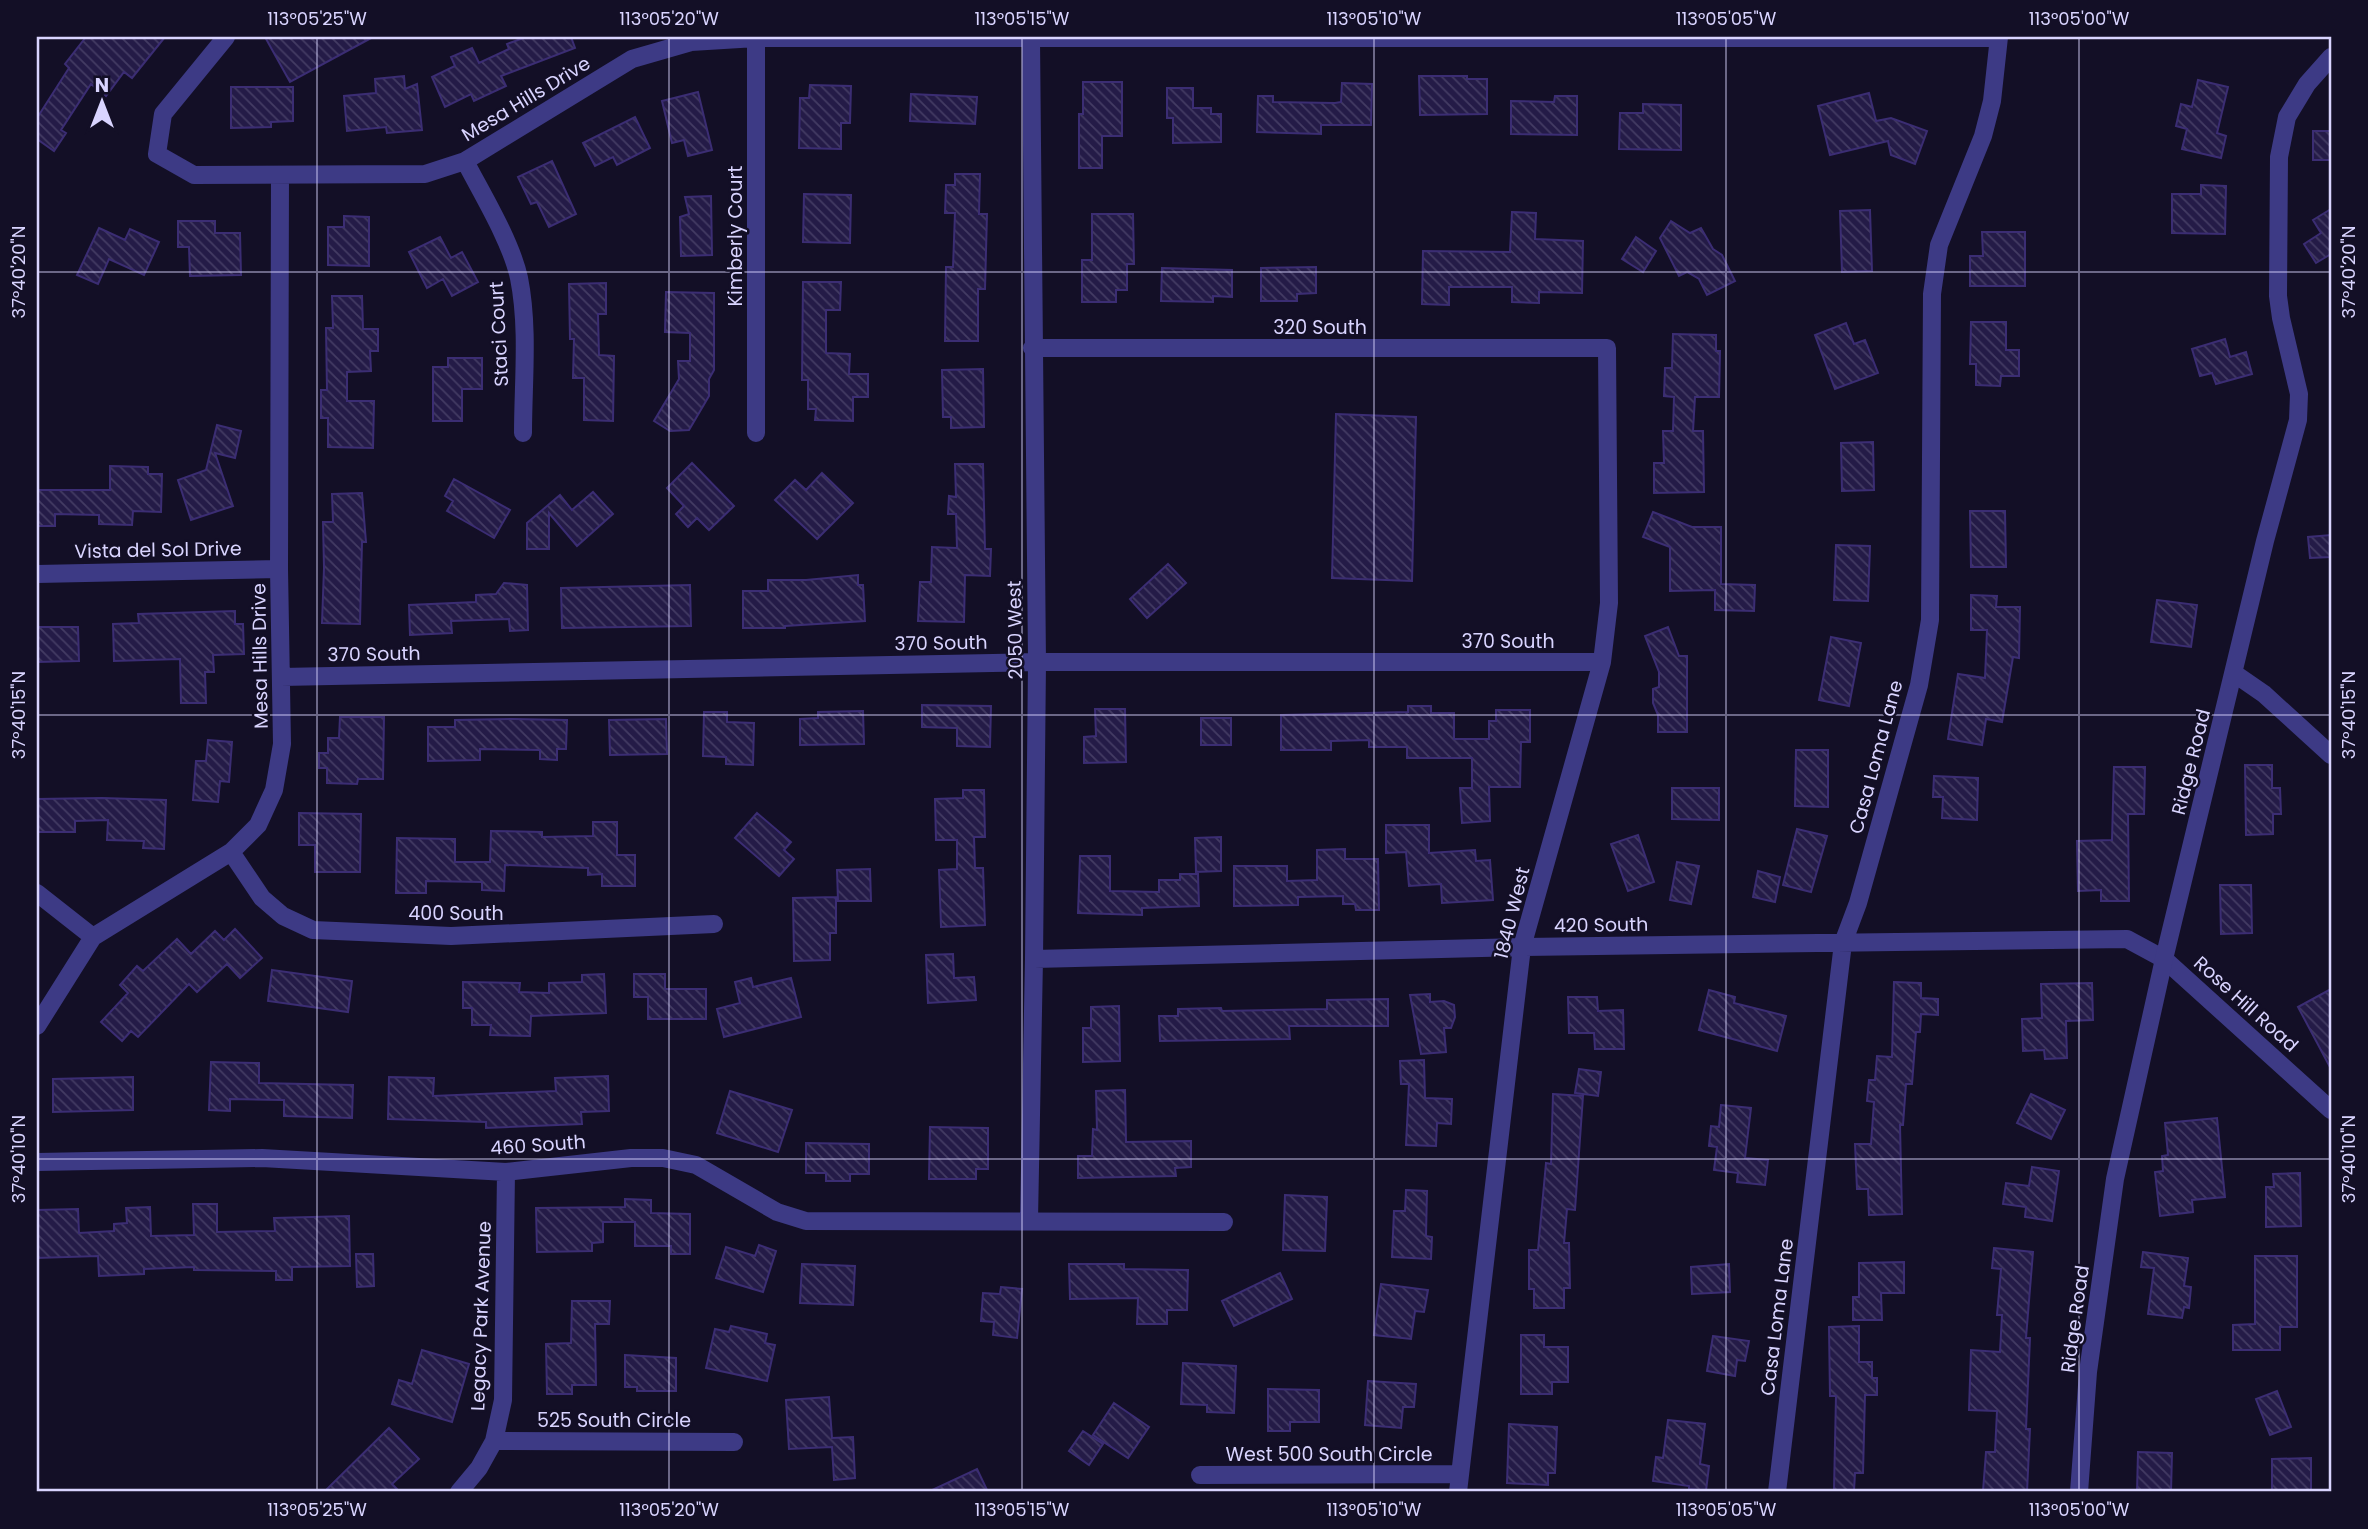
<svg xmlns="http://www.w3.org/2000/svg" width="2368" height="1529" viewBox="0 0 2368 1529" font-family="Poppins,sans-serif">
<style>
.building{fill:url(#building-back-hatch);stroke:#3b2d73;stroke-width:2}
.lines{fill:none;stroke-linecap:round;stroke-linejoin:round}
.minor{stroke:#3d3a85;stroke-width:18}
.tertiary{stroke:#3d3a85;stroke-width:18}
.ticks{fill:none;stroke:#d9d4ff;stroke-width:2;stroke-opacity:0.45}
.labels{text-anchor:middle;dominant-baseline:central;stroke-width:5;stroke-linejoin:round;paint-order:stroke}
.street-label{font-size:19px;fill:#d9d4ff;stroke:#130f26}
.neatline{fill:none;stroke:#d9d4ff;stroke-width:2.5}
.ticks-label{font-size:18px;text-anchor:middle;fill:#d9d4ff}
</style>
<defs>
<pattern id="building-back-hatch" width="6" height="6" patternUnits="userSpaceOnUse" patternTransform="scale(1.75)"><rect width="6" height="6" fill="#241b47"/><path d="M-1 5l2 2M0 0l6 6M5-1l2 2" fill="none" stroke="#433b63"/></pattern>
</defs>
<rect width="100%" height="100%" fill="#130f26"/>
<!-- building -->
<path class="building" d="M86,37H165L132,78L124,72L106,96L91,84L61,130L66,133L54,151L37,139V118L69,68L65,64Z
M265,37H373L290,82Z
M526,37H571L575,48L501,76L506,86L474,101L471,94L445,107L432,77L455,66L451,57L472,48L479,63L509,49L507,44Z
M404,76L405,89L417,84L422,130L387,133L386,127L347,131L344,96L376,93L375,79Z
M1419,76H1467V79H1487V114L1420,115Z
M2198,80L2228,87L2217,133L2226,136L2221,158L2182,149L2187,129L2176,126L2181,104L2192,107Z
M1083,82H1122V136H1102V168H1079V114H1083Z
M1342,83L1372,84L1371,125H1321V134L1257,132L1258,96H1273V102L1335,103L1341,102Z
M810,85L851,86L850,123H841V149L799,148L800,98H809Z
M231,87H293V121L271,122V127L231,128Z
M1167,88H1193V108H1211V114H1221V142L1173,143V118H1167Z
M698,92L712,150L688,156L684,140L672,143L662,101Z
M1869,93L1876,121L1891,118L1927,131L1915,164L1891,155L1888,141L1830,155L1818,106Z
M911,94L977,97L975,124L910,121Z
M1555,96H1577V135L1511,134V101L1554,102Z
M1643,104L1681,105V150L1619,149L1620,113H1643Z
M635,117L650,148L617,165L613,157L595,166L583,143Z
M2313,131H2331V160H2313Z
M552,161L576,214L549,227L537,202L531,204L518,177Z
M955,174H980L979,214H987L985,289H978V341H945L946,267H953L955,213H945L946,185H955Z
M2201,185L2226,186L2225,234L2172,233V194H2201Z
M804,194L851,195L850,243L803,242Z
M711,196L712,255L681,256L680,217L689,214L685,197Z
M2331,209V254L2316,263L2304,244L2321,233L2313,220Z
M1870,210L1872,271L1842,272L1840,211Z
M1512,212L1536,213L1535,239L1583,241L1582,293L1539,292V303L1512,302V287H1449V305L1422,304L1423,251L1510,252Z
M1092,214H1133L1134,264H1127V290H1116V302H1082V260H1092Z
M344,216L369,217V266L328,265V227H344Z
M178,221H215V233H240L241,275L190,276L189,247H178Z
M1671,221L1690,233L1701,228L1713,249L1722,255L1735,281L1707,295L1699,279L1687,272L1679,276L1660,238Z
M99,228L125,240L130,229L159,242L144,275L109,259L98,284L77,275Z
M1982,232H2025V286H1970V256H1983Z
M440,237L451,258L462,252L478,282L452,296L443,279L427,288L409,252Z
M1636,237L1656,251L1643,272L1622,259Z
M1316,267V293L1297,294V301H1261V268Z
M1162,268L1232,270V297L1213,296V302L1161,301Z
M803,282H841L840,310H826V353L850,354L849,374H868V397H853V421L815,420L816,409H808V380H802Z
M606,283V314H598L599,355L614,356L613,421L584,420V378H573L574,339H570L569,284Z
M666,292L714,293V370L709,379V396L689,430L670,431L654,421L679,379L678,361H690V333L665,332Z
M332,296H362L363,329H378V351H370L371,371L347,372V401H374L373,448L328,447V418H321V390H327L326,328H333Z
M1971,322H2006V350H2019V376H2001L2000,386L1976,385V364H1970Z
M1846,323L1854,344L1865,340L1878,373L1835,389L1815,335Z
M1673,334L1716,335V351H1720L1719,397H1695L1693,431H1703L1704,492L1654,493V463H1664L1663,431H1673L1674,397L1664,396L1665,368H1672Z
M2225,339L2230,357L2246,352L2252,374L2216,384L2212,373L2200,376L2192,349Z
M448,358H482V389H462V421H433V367H448Z
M983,369L984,427L951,428V417H943L942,370Z
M1336,414L1416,417L1412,581L1332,578Z
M217,425L241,431L235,458L215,453L233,506L191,520L178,480L206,470Z
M1873,442L1874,490L1842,491L1841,443Z
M692,463L734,506L709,530L697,518L688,527L676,514L684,506L667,488Z
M955,464H983L985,549H991L990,576L965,575L964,622L918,621L920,582H931L932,547L957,548L956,514H948L949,496L956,497Z
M110,466L148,467V474H162L161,512L133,511L132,525L99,524V515L55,514V526H37V490H110Z
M822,473L853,503L817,539L775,500L795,480L806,490Z
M454,479L510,510L494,538L447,511L453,501L445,496Z
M593,492L613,514L577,546L549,513V549H527V523L560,495L572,510Z
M362,493L366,542H362L360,624L322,623L324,568L323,522H333L332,494Z
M1970,511H2005L2006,567H1971Z
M1653,512L1692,527H1721V584L1755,585L1754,611L1715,610V590L1670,591V547L1643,537Z
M2331,535V557L2310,558L2308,537Z
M1836,545L1870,546L1868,601L1834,600Z
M1168,564L1186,583L1147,618L1130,599Z
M858,575V585H863L865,621L785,626V628H743V591H768V580H806Z
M504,583L527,585L528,630L510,631L509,619L451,621L452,633L410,635L409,605L476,602V595L496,594Z
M690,585L691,626L562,628L561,588Z
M1971,595L1997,596L1996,607H2020L2019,658L2013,657L2002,722L1986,719L1982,745L1948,739L1958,674L1985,678L1987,630H1971Z
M2157,600L2197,605L2191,647L2151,642Z
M235,611V624H243L244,654L213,655L214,672H205L206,703H181L180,659L114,661L113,624L139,623L138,614Z
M37,627H78L79,661L37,662Z
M1668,627L1679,656H1687V732H1658V715L1653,703V689L1659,687V672L1645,636Z
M1831,637L1861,643L1849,706L1819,700Z
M922,705L991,706L990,747L957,746V728L922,727Z
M1408,706H1431V713H1454V739H1489V721H1496V710H1530V742H1521L1520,787H1489L1490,821L1462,823L1460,788H1472V758H1407V747H1369V740L1331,741V750H1281V715L1408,712Z
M1095,709H1125L1126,762L1084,763V737L1096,736Z
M863,711L864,744L800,745V719L818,718V712Z
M704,712H727V722L754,723L753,765L726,764V757L703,756Z
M340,717H384L383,779H358L357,784L327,783V768H319V753H328V738H339Z
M1201,718H1231V745H1201Z
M513,719L567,720L566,749H557V760L540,759V750L480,749V760L428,761V727H455V720Z
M666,719L667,754L610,755L609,720Z
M208,740L232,742L229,782L220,781L218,802L193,800L196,761H206Z
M1796,750H1828V807L1795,806Z
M2245,765H2272V788H2280L2281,814H2273V834L2246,835Z
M2114,767H2145L2144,814H2128L2129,901H2101V890L2078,891L2077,841L2112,840Z
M1934,776L1978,778L1977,820L1942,818L1943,797H1933Z
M1672,788H1719V820L1672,819Z
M963,790H984L985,837H974L975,868H983L985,925L941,927L939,870L957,869V840H936L935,799L963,798Z
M102,798L166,800L164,849L143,848L144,841L107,840L108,820L75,821V832H37V799Z
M299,813L361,814L360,872H315V845H299Z
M757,813L791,842L784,850L794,859L779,876L735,838Z
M593,822H617V855H635V886H602V874L588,875V868L505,865L504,891L482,890V882L426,881V893H396L397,838L455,839V862H490L491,831L542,832V837L593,836Z
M1386,825H1429V853L1475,850L1476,861L1490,860L1493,900L1442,903L1441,884L1409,886L1406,852L1386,853Z
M1797,829L1827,836L1811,892L1783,885Z
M1638,835L1654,882L1628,891L1611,844Z
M1221,837V871L1196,872L1195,838Z
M1345,849V859H1378L1379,910H1356L1355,904H1343V896L1298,897V905L1234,906V866H1287V881L1317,880V850Z
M1080,856H1110V891L1159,892V880H1180V874H1198L1199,906L1142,908V915L1078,913Z
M1677,862L1699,866L1691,904L1670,900Z
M870,869L871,901H838L837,870Z
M1758,871L1780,877L1775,902L1753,897Z
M2220,885H2251L2252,933L2221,934Z
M836,897V933H830V960L794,961L793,898Z
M235,929L262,958L240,978L227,964L197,992L189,984L138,1037L131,1031L122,1041L101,1022L128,993L120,985L137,966L143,971L177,939L191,954L215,931L224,940Z
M953,954L954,978L974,977L976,1000L928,1003L926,955Z
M272,970L352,981L348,1012L268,1001Z
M604,974L606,1013L531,1016L530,1036L490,1035L491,1025H472V1008H463V982L520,983L519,992L549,993V983L582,982V975Z
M634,974H665V989H706V1019H648V997H634Z
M751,978L753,987L791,978L801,1017L724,1037L717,1009L740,1003L735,982Z
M1894,982L1921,983V998L1938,999V1015L1921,1014L1920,1032H1916L1912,1084H1906L1903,1125H1900L1902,1214L1869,1215L1868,1189H1857L1855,1144H1871L1874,1102L1867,1101L1869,1080H1875L1877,1056L1892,1057Z
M2092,983L2093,1020L2066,1021L2067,1058L2045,1059L2044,1050L2023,1051L2022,1019L2042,1018L2041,984Z
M2331,989V1069L2298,1007Z
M1709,990L1735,997L1734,1003L1786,1016L1777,1051L1699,1030Z
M1430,994V1002L1444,1001L1454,1005L1455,1017L1451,1028H1444L1446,1052L1421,1054L1410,995Z
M1568,997H1597L1598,1011L1623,1010L1624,1049H1595L1594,1033H1569Z
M1388,999V1026H1289L1290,1039L1160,1041L1159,1016H1178V1009L1221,1008L1222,1011L1327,1009V1000Z
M1119,1006L1120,1061L1083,1062V1028H1091V1007Z
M1424,1060L1425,1098L1452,1099L1451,1124L1437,1123L1436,1146L1406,1145L1409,1084H1401L1400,1061Z
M211,1062L259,1063V1083L353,1085L352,1118L284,1116V1100L230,1099V1111L209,1110Z
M1579,1069L1601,1072L1598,1096L1575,1093Z
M608,1076L609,1111L581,1112L582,1124L486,1128V1122L388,1119L389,1077L434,1078L433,1096L556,1091L555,1078Z
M133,1077V1110L53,1112V1079Z
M1125,1090L1126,1142L1191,1141V1167L1175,1168L1176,1176L1078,1178V1156H1092L1093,1129L1097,1130L1096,1091Z
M730,1091L792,1110L778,1152L717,1133Z
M1553,1094L1583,1096L1575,1210L1567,1209L1564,1243H1569L1570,1288H1564V1308H1534V1289H1529V1250H1538L1546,1163L1551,1164Z
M2031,1094L2065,1110L2051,1139L2017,1123Z
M1721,1105L1751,1108L1745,1158L1768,1160L1765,1185L1737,1182L1738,1173L1714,1170L1717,1147L1709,1146L1711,1126L1719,1127Z
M2217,1118L2225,1197L2192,1200L2193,1212L2160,1216L2155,1172L2163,1171L2162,1156L2168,1155L2165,1123Z
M930,1127L988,1128V1169H976V1179H929Z
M806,1143L869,1144V1174H850V1181H826V1173H806Z
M2032,1167L2059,1171L2052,1221L2025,1217L2026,1207L2003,1204L2006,1183L2029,1186Z
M2300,1173L2301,1226L2266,1227V1187H2274L2273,1174Z
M1406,1190L1427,1191L1426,1236L1432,1237L1431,1259L1392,1257L1394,1211H1405Z
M1285,1195L1327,1197L1325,1251L1283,1250Z
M625,1199L651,1200V1213L690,1214V1254H671V1246H635V1222H603V1242L592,1243V1251L537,1252L536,1208L625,1207Z
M193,1204H217V1232L275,1231L274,1218L349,1216L350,1266L292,1267V1280H276V1271L194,1270V1267L144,1269V1274L99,1276L98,1256L37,1258V1210L78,1209L79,1233L114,1231V1224L127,1223L126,1208L150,1207L151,1236L194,1235Z
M759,1245L776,1251L763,1292L716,1278L726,1247L755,1256Z
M1994,1248L2033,1252L2026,1338H2030L2026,1429H2030L2027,1492L1983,1491L1986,1452H1995L1997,1411L1969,1410L1971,1350L2000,1352L2002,1315H1997L2001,1269L1992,1268Z
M2143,1252L2188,1258L2184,1286L2191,1287L2189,1308L2184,1307L2182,1318L2148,1314L2154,1268L2141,1267Z
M356,1254H373L374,1286L357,1287Z
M2255,1256H2297V1327H2280V1350H2233V1325L2255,1324Z
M1904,1262V1293H1881L1882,1320H1853V1297H1859V1263Z
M802,1264L855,1266L853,1305L800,1303Z
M1069,1264H1124V1269L1188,1270L1187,1310H1167V1324H1137L1138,1298L1070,1299Z
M1729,1264L1730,1292L1692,1294L1691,1267Z
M1280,1273L1292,1299L1234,1326L1222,1301Z
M1381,1284L1428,1290L1424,1312L1415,1311L1411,1339L1374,1335Z
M1001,1287L1022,1289L1017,1338L993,1335L994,1322L981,1321L983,1293L1000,1294Z
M572,1301H610L609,1324H595L596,1385H572V1394H547L546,1344L571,1343Z
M731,1326L767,1334L765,1343L775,1345L767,1381L706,1368L715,1329L729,1332Z
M1859,1326V1362H1872V1378H1877V1395H1865L1863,1473H1855L1854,1491L1834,1490L1836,1396H1830L1829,1327Z
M1521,1335H1544V1347H1568V1382H1552V1394H1521Z
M1713,1336L1749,1341L1745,1361L1737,1360L1735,1376L1707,1371Z
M422,1350L469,1364L452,1422L392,1404L399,1380L412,1384Z
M625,1355L676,1358V1391H637V1387H625Z
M1183,1363L1236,1366L1234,1413L1207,1412V1405L1181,1404Z
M1368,1381L1416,1384L1414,1407H1403L1401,1428L1365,1425Z
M1268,1389L1319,1390V1422H1290V1431H1268Z
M2277,1391L2291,1427L2270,1435L2256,1399Z
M829,1397L832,1438L853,1437L855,1478L834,1480L832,1447L789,1449L786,1400Z
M1114,1403L1149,1427L1128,1458L1093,1435Z
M1668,1420L1705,1424L1700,1464L1709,1466L1706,1491L1689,1489V1486L1653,1481L1656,1457L1663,1458Z
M1509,1424L1557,1427L1555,1473H1548V1485L1507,1483Z
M389,1428L419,1459L392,1484L400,1492H324Z
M1083,1431L1103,1444L1089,1465L1069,1451Z
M2138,1452L2172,1453L2171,1492H2137Z
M2311,1458V1492H2272V1459Z
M977,1469L988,1492H928Z"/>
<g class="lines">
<!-- minor -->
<path class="minor" d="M226,37L163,114L157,154L194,175L425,174L465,161L632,59L691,42L756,38H1998
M756,37V433
M465,161C482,194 511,241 519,278C529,328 523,383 523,433
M1032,348H1607L1609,603L1602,662L1522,947L1458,1492
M37,574L279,569
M281,677L1037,662H1602
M231,852L262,898L283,916L313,930L451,936L714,924
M37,893L93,937
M1034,959L1522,947L2127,939L2164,959L2331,1110
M37,1026L93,937L231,852L258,825L274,790L282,744L279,569L280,176
M37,1162L262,1158L506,1172L631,1158H663L696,1165L777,1212L806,1221L1224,1222
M1029,1220L1034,959L1037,662L1031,39
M494,1441L734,1442
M1200,1475L1459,1474
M459,1492L479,1468L494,1441L503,1400L506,1172
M1777,1492L1843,943L1858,903L1919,685L1930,620L1932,294L1939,245L1983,136L1992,101L1999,37"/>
<!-- tertiary -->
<path class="tertiary" d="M2235,674L2264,694L2331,755
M2079,1492L2088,1372L2115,1179L2164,959L2265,541L2298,420L2299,394L2281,318L2278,296L2279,157L2287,117L2307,84L2331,57"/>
</g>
<!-- ticks -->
<path class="ticks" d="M317,37V1492M669,37V1492M1022,37V1492M1374,37V1492M1726,37V1492M2079,37V1492M37,272H2331M37,715H2331M37,1159H2331"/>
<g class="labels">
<!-- street labels -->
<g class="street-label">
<text transform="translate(526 99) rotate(-31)">Mesa Hills Drive</text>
<text transform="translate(735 236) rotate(-90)">Kimberly Court</text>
<text x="1320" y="327">320 South</text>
<text transform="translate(499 334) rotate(-93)">Staci Court</text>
<text transform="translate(158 550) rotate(-1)">Vista del Sol Drive</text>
<text transform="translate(1015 630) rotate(-91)">2050 West</text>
<text x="1508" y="641">370 South</text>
<text transform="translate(941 643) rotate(-1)">370 South</text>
<text transform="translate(374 654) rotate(-1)">370 South</text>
<text transform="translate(260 656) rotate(-91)">Mesa Hills Drive</text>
<text transform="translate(1876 757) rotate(-75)">Casa Loma Lane</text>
<text transform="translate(2191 762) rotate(-76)">Ridge Road</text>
<text x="456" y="913">400 South</text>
<text transform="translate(1512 913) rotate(-76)">1840 West</text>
<text transform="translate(1601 925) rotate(-1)">420 South</text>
<text transform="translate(2246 1004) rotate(42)">Rose Hill Road</text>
<text transform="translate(538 1145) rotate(-4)">460 South</text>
<text transform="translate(481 1316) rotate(-88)">Legacy Park Avenue</text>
<text transform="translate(1777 1317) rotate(-83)">Casa Loma Lane</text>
<text transform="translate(2075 1319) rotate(-82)">Ridge Road</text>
<text x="614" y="1420">525 South Circle</text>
<text x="1329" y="1454">West 500 South Circle</text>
</g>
</g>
<!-- border -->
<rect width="2368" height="1529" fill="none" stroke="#130f26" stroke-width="77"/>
<!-- north arrow -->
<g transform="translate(102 102)" stroke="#130f26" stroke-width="5" paint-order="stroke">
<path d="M0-5L12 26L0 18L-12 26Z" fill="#d9d4ff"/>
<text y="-10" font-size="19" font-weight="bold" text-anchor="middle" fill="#d9d4ff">N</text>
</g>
<rect x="38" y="38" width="2292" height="1452" class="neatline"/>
<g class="ticks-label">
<text x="317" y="25">113°05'25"W</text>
<text x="669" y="25">113°05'20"W</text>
<text x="1022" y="25">113°05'15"W</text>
<text x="1374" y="25">113°05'10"W</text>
<text x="1726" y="25">113°05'05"W</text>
<text x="2079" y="25">113°05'00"W</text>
<text transform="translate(19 272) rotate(-90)" y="6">37°40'20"N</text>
<text transform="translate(2349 272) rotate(-90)" y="6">37°40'20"N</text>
<text transform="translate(19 715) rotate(-90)" y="6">37°40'15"N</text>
<text transform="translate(2349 715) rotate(-90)" y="6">37°40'15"N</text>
<text transform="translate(19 1159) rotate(-90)" y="6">37°40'10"N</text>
<text transform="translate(2349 1159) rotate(-90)" y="6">37°40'10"N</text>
<text x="317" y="1516">113°05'25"W</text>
<text x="669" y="1516">113°05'20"W</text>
<text x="1022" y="1516">113°05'15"W</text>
<text x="1374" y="1516">113°05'10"W</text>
<text x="1726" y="1516">113°05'05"W</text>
<text x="2079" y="1516">113°05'00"W</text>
</g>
</svg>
